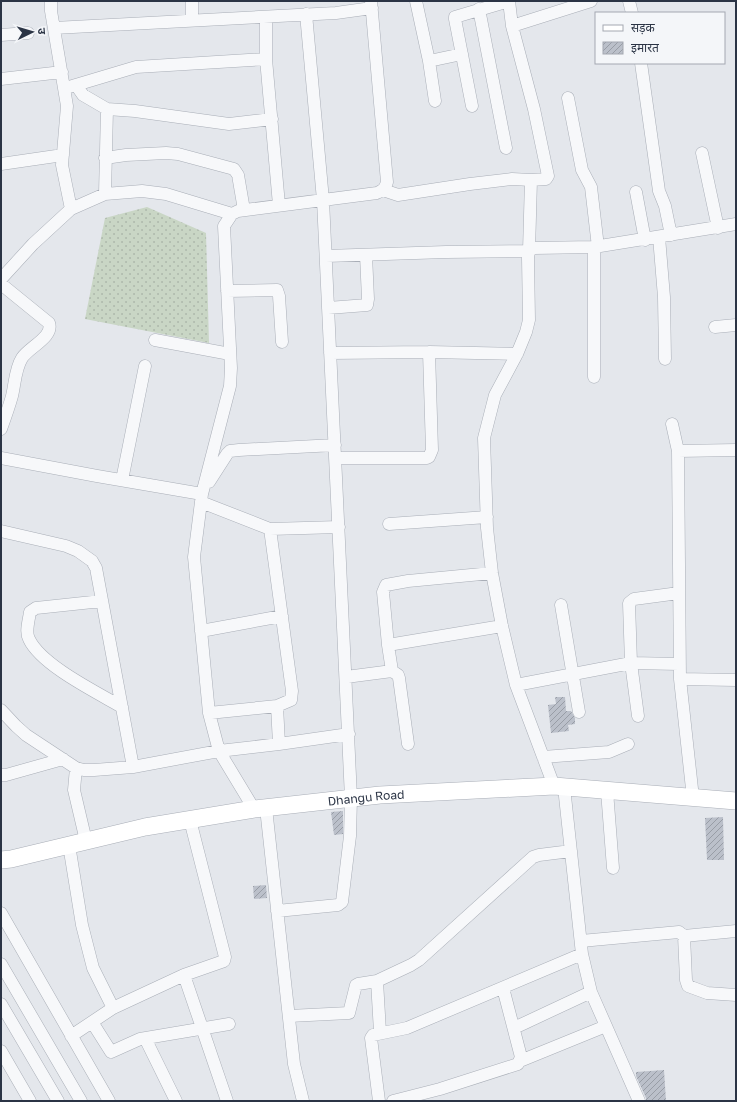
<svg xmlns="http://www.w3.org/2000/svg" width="737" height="1102" viewBox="0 0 737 1102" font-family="'Golos Text','Noto Sans Devanagari',sans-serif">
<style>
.grass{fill:url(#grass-dots)}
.building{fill:url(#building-hatch)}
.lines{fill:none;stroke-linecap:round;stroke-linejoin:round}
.street-casing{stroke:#a9aeb7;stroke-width:13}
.secondary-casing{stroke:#a9aeb7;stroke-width:18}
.street{stroke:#f7f8fa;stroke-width:12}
.secondary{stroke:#fff;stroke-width:17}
.labels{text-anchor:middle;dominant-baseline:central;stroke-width:3;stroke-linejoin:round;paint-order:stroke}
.street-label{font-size:12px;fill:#2b3445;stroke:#f4f6f9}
</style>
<defs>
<pattern id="grass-dots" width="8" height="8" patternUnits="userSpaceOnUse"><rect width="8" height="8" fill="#c9d6c5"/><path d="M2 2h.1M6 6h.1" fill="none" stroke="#adb8ab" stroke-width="1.8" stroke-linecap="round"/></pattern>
<pattern id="building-hatch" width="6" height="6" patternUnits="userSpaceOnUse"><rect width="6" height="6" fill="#bbc0ca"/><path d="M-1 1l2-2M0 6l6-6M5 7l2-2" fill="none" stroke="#989da6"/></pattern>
</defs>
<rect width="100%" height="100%" fill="#e4e7ec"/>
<!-- grass -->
<path class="grass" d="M147,207L206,233L209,343L85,319L105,218Z"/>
<!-- building -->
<path class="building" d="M555,697H565L566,711H571L575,718V724L568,725L569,731L551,733L548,705L556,704Z
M343,811V834L334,835L331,812Z
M723,817L724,860H707L705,818Z
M266,885L267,898L254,899L253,886Z
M664,1070L666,1101H646V1098L636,1076V1072Z"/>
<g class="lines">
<!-- street casing -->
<g class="street-casing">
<path id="street" d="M51,1V11L67,106L62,165L71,209L105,194L142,191L166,194L232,214
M192,1V20
M416,1L429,61L435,101
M629,1L632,13
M479,9L506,148
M266,17V59L279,205
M54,28L336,13L372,8
M1,35L28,33
M429,61L462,54
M641,63L659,191L665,206L671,235
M1,79L62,72
M76,85L83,95L107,109L135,111L229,124L272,119
M69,87L136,67L266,59
M568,98L582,170L591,187L598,247
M472,106L455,19V17L509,1L512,26
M702,153L718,228
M105,158L126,155L166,153L178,154L234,169L238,175L244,210
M1,164L63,155
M383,190L398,195L470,184L512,179L531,180
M636,192L645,240
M105,194L107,109
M659,237L664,297L665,359
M594,247V377
M326,256L446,252L529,251L531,180L546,179L548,176L534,109L512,26L591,1
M1,279L33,244L71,209
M1,284L49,323C54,337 29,347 22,358C15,369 15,384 12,396C9,407 5,418 1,429
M227,291L277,290L279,296L282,342
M328,308L367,305L368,299L366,255
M715,327L736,325
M155,340L230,354
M330,353L429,352L517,354
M672,424L678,451L680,679L693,798
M678,451L736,450
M1,458L97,476L202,494L194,557L209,713L219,751L254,809
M335,458H427L429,457L432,450L429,352
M122,480L145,366
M209,482L227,454L230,451L239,450L335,445
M202,494L230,386L231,368L224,226L232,214L238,211L377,193C383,190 385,189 387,182L371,1
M201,502L270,529
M389,524L487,517
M1,531L66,546L78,551L92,561L96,568L133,767
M102,601L36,608L30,612C29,620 25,632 29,639C41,665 96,692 122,707
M561,605L579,712
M201,631L282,616
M388,645L502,626
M392,671L398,675L399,678L408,744
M346,677L392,671L388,645L383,592L386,585L408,581L492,573
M680,679L736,680
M516,685L631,663L679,664
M277,706L279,744
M1,710L16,726L26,735L76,768L84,770H94L133,767L219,751L279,744L349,734
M209,713L277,706L291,700L292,691L270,529L339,527
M638,716L631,663L629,603L634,599L679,593
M543,757L609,752L628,744
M76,768L74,790L86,841
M1,775H6L63,759
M554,786L516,685L502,626L492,573L487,528L484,438L495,395L517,354L526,332L529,320L528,258L529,251L534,248L594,247L736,224
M564,787L582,954L591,992L639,1101
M607,791L613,868
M266,808L294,1064L303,1101
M69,845L82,925L93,968L113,1008
M277,911L338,905L342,902L350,836L351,798L323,200L306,14
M1,913L109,1101
M684,936L686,980L688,986L707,993L736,995
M581,941L679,932L684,936L736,931
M1,964L81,1101
M184,975L227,1101
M377,981L380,1032
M1,1004L58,1101
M289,1016L349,1013L356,985L358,984L377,981L411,965L419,960L533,857L539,855L571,851
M92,1022L111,1052L140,1039L229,1024
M514,1028L591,992
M71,1036L113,1008L184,975L224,961L225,957L190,820
M145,1038L176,1101
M1,1051L30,1101
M520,1061L606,1026
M379,1101L371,1038L373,1035L407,1028L582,954
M393,1101L440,1089L518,1064L521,1057L503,988"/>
</g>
<!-- secondary casing -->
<g class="secondary-casing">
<g id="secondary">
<path id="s1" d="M1,860L11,859L145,827L254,809L380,795L554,786L736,801"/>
</g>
</g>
<!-- street -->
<use href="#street" class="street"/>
<!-- secondary -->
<use href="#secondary" class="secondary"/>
</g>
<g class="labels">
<!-- street labels -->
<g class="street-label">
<text stroke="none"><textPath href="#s1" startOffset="371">Dhangu Road</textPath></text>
</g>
</g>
<!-- border -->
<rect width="737" height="1102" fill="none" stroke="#2b3445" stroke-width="4"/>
<!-- legend -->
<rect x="595" y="12" width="130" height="52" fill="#f4f6f9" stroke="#a4a8b1"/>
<rect x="603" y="25" width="20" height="6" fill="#ffffff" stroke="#a4a8b1"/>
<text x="631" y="32" font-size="12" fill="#2b3445">सड़क</text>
<rect x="603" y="42" width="20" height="12" fill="url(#building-hatch)" stroke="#a4a8b1"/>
<text x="631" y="52" font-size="12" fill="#2b3445">इमारत</text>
<!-- north arrow -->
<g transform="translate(32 32) rotate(85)" stroke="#f4f6f9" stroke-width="3" paint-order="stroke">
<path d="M0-3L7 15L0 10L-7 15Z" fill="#2b3445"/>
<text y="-6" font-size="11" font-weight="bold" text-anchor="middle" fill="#2b3445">उ</text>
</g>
</svg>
